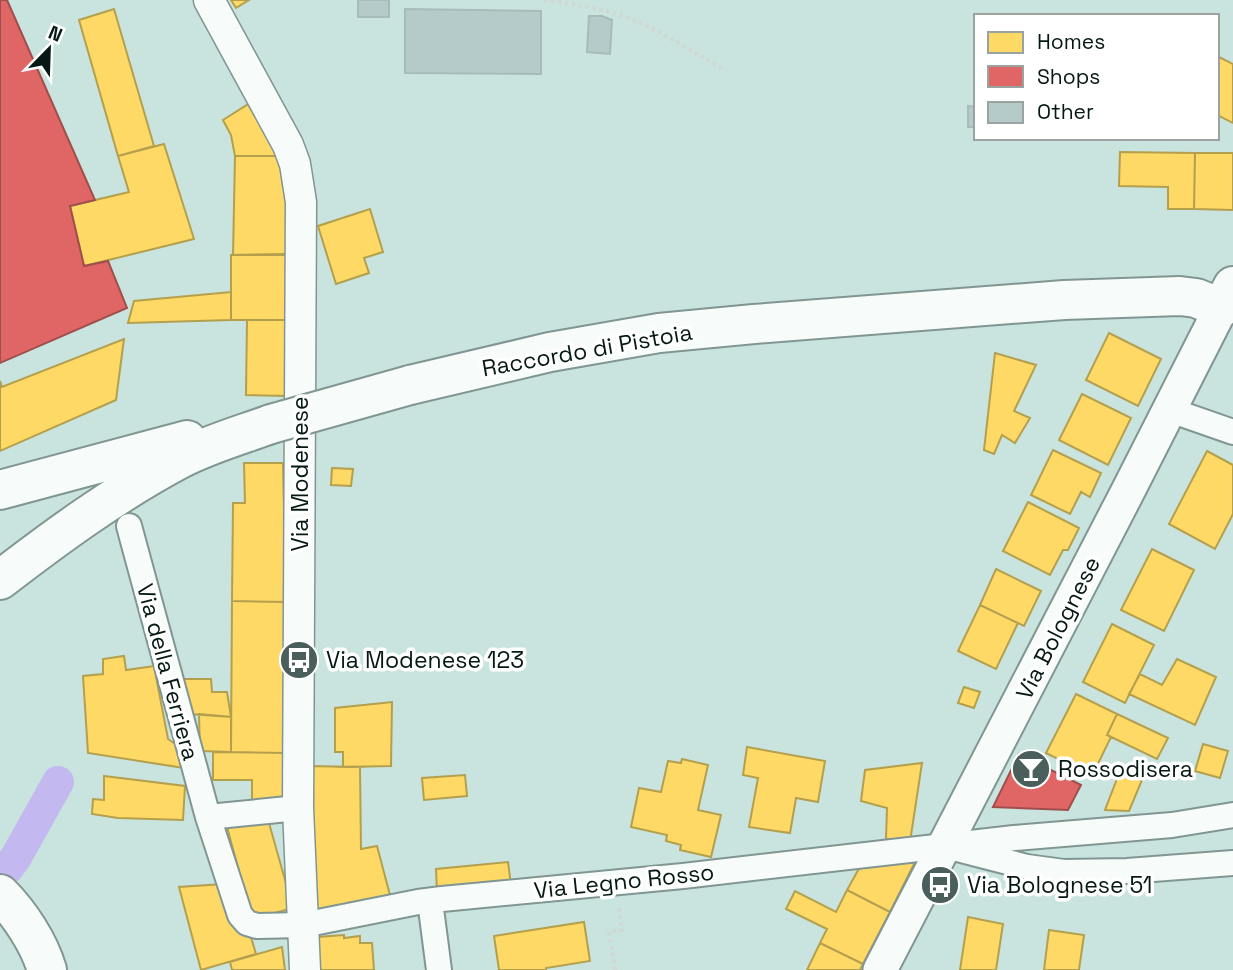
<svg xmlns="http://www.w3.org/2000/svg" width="1233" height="970" viewBox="0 0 1233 970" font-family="'Space Grotesk',sans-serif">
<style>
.homes{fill:#ffd966;stroke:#b49f4d;stroke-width:2}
.shops{fill:#e06666;stroke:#9e4f4d;stroke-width:2}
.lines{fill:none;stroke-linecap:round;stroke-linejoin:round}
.canal{stroke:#c4b8f0;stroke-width:32}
.building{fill:#b5cbc9;stroke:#a6bcba;stroke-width:2}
.minor-casing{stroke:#819692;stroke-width:28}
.tertiary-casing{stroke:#819692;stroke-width:33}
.secondary-casing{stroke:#819692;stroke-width:37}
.primary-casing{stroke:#819692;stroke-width:42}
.path{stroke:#d0d8d6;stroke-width:4.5;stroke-dasharray:3.5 3.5;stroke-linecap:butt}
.minor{stroke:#f7fbfa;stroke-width:24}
.tertiary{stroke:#f7fbfa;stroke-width:30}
.secondary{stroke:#f7fbfa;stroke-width:33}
.primary{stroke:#f7fbfa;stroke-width:38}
.primary-bridge-casing{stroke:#819692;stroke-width:42;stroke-linecap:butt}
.primary-bridge{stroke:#f7fbfa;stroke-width:38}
.labels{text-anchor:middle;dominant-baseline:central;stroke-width:7;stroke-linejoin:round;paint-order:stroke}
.street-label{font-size:23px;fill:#051814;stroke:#fff}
.poi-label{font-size:23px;fill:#051814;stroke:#fff;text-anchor:start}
</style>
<rect width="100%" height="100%" fill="#c9e4de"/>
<!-- homes -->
<path class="homes" d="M231,0H249L236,8Z
M114,9L154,146L118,156L79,20Z
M1217,56L1233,64V123L1217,115Z
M250,103L279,156H235L231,135L223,120Z
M164,144L194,239L84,266L70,206L129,192L118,156Z
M1120,152L1195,153L1194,209H1168V187L1119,186Z
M1195,153H1233V210L1194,209Z
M235,156H282L292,255H233Z
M370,209L383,252L364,258L369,273L336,284L318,226Z
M286,254V320H231V255Z
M231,292V320L128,323L134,301Z
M247,320H286V396L246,395Z
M1109,333L1161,359L1138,406L1086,380Z
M124,339L116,400L0,451V381L2,387Z
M995,353L1036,365L1014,411L1030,418L1015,443L1002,435L994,454L984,450Z
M1082,394L1131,418L1108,465L1059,440Z
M1053,450L1101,473L1090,497L1081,492L1070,514L1031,495Z
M1207,451L1233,465V514L1215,549L1169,524Z
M244,463H283L286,602L232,601L233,503H245Z
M332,468L353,469L351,486L331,485Z
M1028,502L1079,528L1068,550H1063L1050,575L1003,551Z
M1152,549L1194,570L1164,631L1121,610Z
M996,569L1041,591L1024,626L980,605Z
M232,601L286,602L285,753L231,752Z
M980,605L1018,623L996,669L958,651Z
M1112,624L1154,645L1125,703L1083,682Z
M124,656L126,670L154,666L168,739L178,746L184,768L88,753L83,676L103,674V659Z
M1177,659L1216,677L1195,725L1129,694L1140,674L1162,685Z
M179,679H211L212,692H227L231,717L189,714Z
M964,687L980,692L974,708L958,703Z
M1076,694L1117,714L1107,735L1111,737L1092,776L1046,753Z
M392,702L391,766L343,767V752H335V708Z
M199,714L231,717V752L200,751Z
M1117,714L1168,738L1157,759L1107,735Z
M1203,744L1228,751L1220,778L1195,771Z
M747,747L825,761L818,802L796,798L790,833L749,827L758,778L743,775Z
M213,752L285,753V804H252V780H213Z
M682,759L708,765L698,810L721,815L711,857L680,850L681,845L666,841L667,835L631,827L639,788L661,792L668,761L681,763Z
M922,763L910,842L886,839L887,808L861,801L865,770Z
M308,766L360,767L361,849L377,846L391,899L316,917Z
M1120,771L1142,780L1129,811L1105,810Z
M465,775L467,796L424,800L422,778Z
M104,776L185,786L183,820L118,818L92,814L93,799L104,800Z
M267,816L293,908L252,919L227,827Z
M916,860L890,912L847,890L861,865Z
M508,862L511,885L437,891L436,869Z
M223,884L236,930L248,927L256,954L201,970L179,887Z
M847,890L890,912L863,964L820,943L827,929L786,909L795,891L836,912Z
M968,917L1003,924L996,970H960Z
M584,922L590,961L546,968V970H499L494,936Z
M1049,930L1084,935L1079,970H1044Z
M344,935V938L360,936V943H372L374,970H319L317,937Z
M820,943L863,964L860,970H807Z
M282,947L285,970H232L230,962Z"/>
<!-- shops -->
<path class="shops" d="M0,0H7L95,200L70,206L84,266L108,261L127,308L0,363Z
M1019,754L1081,785L1068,810L993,807Z"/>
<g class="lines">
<!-- canal -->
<path class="canal" d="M8,868L16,857L58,782"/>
</g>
<!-- building -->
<path class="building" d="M358,0H389V17H358Z
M405,9L541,11V74L405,73Z
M589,16H602L612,20L610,54L587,52Z
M968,106L976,107V127H968Z"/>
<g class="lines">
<!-- minor casing -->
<g class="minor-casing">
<path id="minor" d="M1170,410L1233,432
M129,526L208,817L240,915L247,923L257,926L303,925L418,902L442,899L683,876L1014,838L1172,825L1233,815
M208,817L298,808
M957,849L1027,867L1064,872L1127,871L1233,863
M430,901L439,970"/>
</g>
<!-- tertiary casing -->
<g class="tertiary-casing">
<path id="tertiary" d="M209,0L288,145L295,164L301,202L298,808L305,970"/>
</g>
<!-- secondary casing -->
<g class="secondary-casing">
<path id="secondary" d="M880,970L1128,491L1221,308"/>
</g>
<!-- primary casing -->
<g class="primary-casing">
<path id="primary" d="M410,385L550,352L659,333L754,324L1064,300L1180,296L1196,298L1221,308L1233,286
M0,490L187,440
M0,580C57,536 116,493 180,459C209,444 241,435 271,424
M0,894C20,914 39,943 47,970"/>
</g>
<!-- path -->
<path class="path" d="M544,0C569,3 594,7 619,15C656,27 691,51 725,70
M615,970L609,932L622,930L619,907"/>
<!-- minor -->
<use href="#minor" class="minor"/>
<!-- tertiary -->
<use href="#tertiary" class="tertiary"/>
<!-- secondary -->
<use href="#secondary" class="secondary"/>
<!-- primary -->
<use href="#primary" class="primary"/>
<!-- primary-bridge casing -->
<g class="primary-bridge-casing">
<path id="primary-bridge" d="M271,424L410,385"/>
</g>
<!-- primary-bridge -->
<use href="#primary-bridge" class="primary-bridge"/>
</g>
<!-- icons -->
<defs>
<g id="bus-disc" transform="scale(2.0125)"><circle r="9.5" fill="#4a5f5b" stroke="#fff"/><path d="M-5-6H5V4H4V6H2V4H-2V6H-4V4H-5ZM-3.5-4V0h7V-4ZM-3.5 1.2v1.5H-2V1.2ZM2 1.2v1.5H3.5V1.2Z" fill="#fff"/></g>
<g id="bar-disc" transform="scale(2.0125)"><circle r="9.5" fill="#4a5f5b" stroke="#fff"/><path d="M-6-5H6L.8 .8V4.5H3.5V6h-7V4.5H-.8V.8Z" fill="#fff"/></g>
</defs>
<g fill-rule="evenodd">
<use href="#bus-disc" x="299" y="660"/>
<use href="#bar-disc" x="1031" y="769"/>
<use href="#bus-disc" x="940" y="885"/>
</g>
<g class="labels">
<!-- street labels -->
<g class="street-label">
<text transform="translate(587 350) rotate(-10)">Raccordo di Pistoia</text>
<text transform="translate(300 474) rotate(-90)">Via Modenese</text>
<text transform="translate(1058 628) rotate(-63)">Via Bolognese</text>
<text transform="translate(168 672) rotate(75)">Via della Ferriera</text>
<text transform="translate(624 881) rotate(-6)">Via Legno Rosso</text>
</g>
<!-- poi labels -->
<g class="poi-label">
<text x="326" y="660">Via Modenese 123</text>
<text x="1058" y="769">Rossodisera</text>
<text x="967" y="885">Via Bolognese 51</text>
</g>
</g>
<!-- legend -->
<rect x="974" y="14" width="245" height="126" fill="#ffffff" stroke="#9ba3a1" stroke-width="2"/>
<rect x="988" y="32" width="35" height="21" fill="#ffd966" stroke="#9ba3a1" stroke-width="2"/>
<text x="1037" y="49" font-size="21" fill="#051814">Homes</text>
<rect x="988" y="66" width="35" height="21" fill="#e06666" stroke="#9ba3a1" stroke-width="2"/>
<text x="1037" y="84" font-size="21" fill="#051814">Shops</text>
<rect x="988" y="102" width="35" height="21" fill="#b5cbc9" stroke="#9ba3a1" stroke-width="2"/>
<text x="1037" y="119" font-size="21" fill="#051814">Other</text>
<!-- north arrow -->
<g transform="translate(49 49) rotate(23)" stroke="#ffffff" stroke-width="5" paint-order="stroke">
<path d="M0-5L12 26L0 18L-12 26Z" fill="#051814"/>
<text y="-10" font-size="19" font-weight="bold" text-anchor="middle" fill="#051814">N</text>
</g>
</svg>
